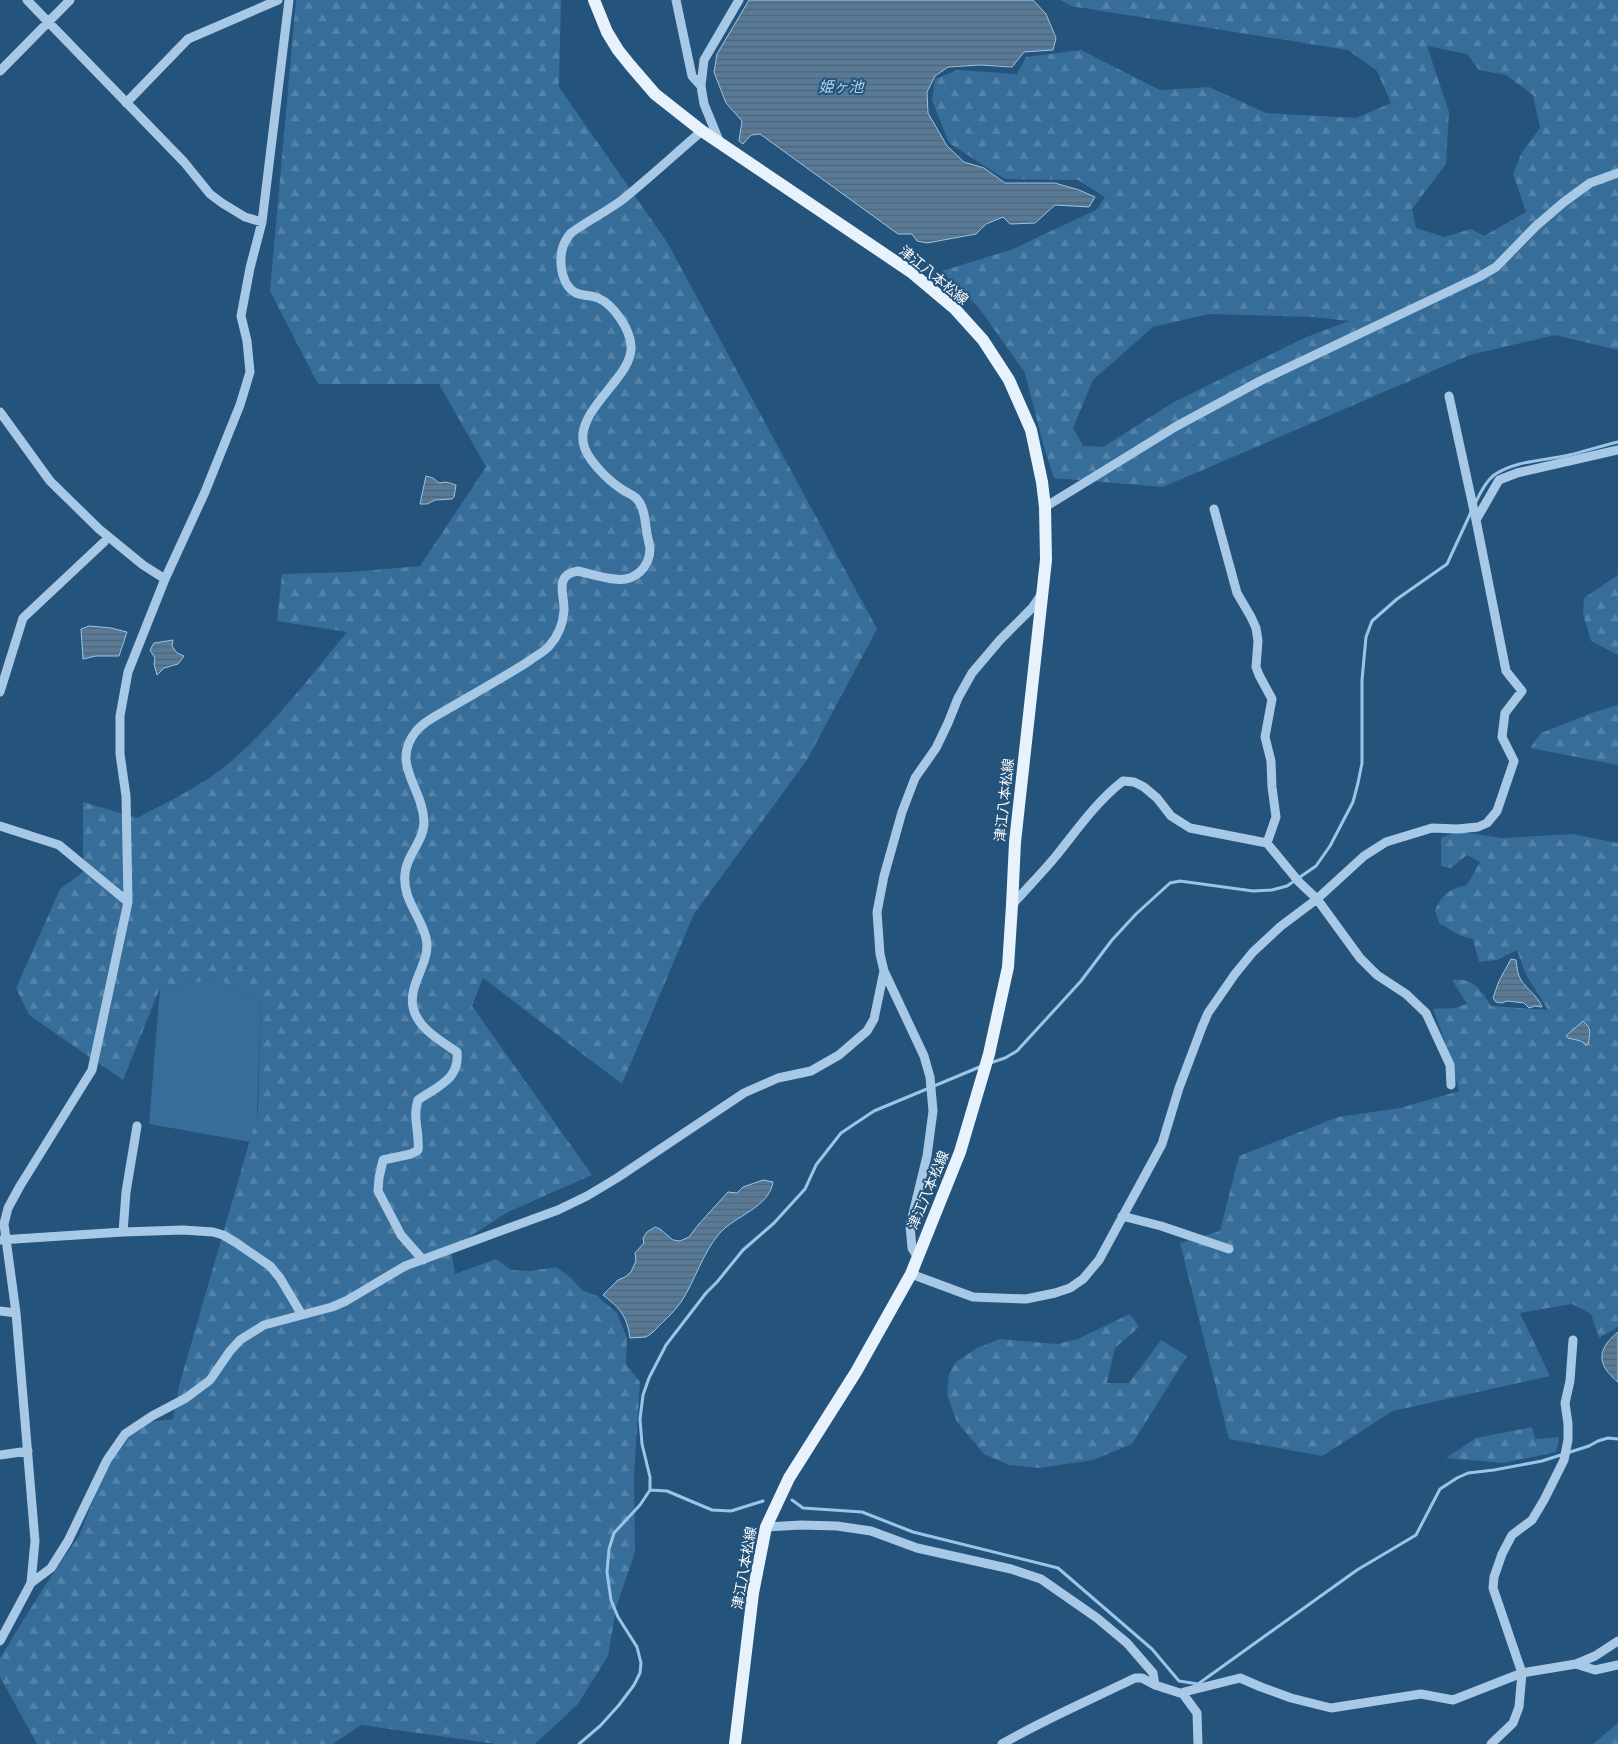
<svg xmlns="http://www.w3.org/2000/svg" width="1618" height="1744" viewBox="0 0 1618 1744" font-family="'Work Sans','Noto Sans JP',sans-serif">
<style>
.green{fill:#376d99}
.forest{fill:url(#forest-firs);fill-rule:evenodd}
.water{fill:url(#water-rules);stroke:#9bc5e6}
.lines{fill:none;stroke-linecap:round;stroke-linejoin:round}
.stream{stroke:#9bc5e6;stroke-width:3}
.minor{stroke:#a7c9e5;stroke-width:9}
.major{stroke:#e8f2fc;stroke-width:12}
.labels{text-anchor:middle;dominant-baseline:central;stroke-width:4;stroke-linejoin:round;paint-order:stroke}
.street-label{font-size:14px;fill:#fff;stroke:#24537b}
.water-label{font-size:15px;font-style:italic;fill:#b2d3ed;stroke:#24537b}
</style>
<defs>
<pattern id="forest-firs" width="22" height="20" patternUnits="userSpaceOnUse" patternTransform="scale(1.25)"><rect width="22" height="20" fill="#376d99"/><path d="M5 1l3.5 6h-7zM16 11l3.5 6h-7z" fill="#5583a8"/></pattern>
<pattern id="water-rules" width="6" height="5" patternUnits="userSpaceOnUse" patternTransform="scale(1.25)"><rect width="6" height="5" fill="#587a97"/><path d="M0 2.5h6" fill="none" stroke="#526372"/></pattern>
</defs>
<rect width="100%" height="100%" fill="#24537b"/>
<!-- green -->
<path class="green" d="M217,979L261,1001L257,1117L250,1142L149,1124L160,988Z"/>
<!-- forest -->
<path class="forest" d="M296,0H561L559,87L667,242L877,629L807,760L694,914L622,1084L483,978L472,1006L592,1175L506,1213L451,1249L455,1274L496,1259L511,1270L529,1271L556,1267L571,1278L582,1290L597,1296L617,1313L627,1338L626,1364L640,1382L634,1475L635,1552L616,1608L608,1656L578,1704L535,1744H496L361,1725L333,1744H37L0,1677V1658L44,1587L79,1536L112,1453L142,1423L173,1419L179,1386L258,1112L261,1001L217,979L160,988L123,1080L29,1015L16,988L60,889L83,872V802L137,818C169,801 202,786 229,763C274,725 310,677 347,632L277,621L282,574L351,572L420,566L486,467L439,384H318L270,291Z
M1060,0H1618V350L1555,335L1470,355L1163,487L1054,478L1044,447L1025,373L979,308L942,271L1013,249L1096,210L1105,197L1078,180L1005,179L949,143L932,100L935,79L957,70L1017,74L1026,57L1081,50L1160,90L1209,87L1266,113L1356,118L1391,103L1377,71L1348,50L1071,6ZM1427,46L1467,54L1479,70L1506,75L1533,95L1540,128L1522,152L1513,174L1526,212L1484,236L1471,229L1444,237L1416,228L1412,209L1446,164L1449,112ZM1209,314L1313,317L1349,321L1304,338L1174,402L1103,447L1083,446L1073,428L1093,380L1153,327Z
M1618,575V655L1591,641L1583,614L1584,598Z
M1618,705V765L1530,748L1541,733L1592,713Z
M1457,831L1502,838L1572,834L1618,843V1327L1599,1338L1591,1314L1572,1304L1520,1313L1550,1376L1393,1411L1322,1456L1229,1439L1180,1243L1220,1231L1239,1156L1338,1117L1400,1108L1459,1091L1447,1047L1433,1009L1455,1008L1467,1004L1452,980C1473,977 1481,990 1491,1006L1548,1010L1525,973L1517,950L1497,960L1479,962L1473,939L1461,936L1439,923L1435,910C1443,893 1450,889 1467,885L1480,862L1467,855L1451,868L1441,866V838Z
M1130,1314L1139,1327L1115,1348L1107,1383H1129L1161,1340L1187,1356L1132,1444L1093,1460L1040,1468L1009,1465L984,1454L957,1422L947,1395L949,1374L956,1362L977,1348L1000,1339L1057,1344L1078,1339Z
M1532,1427L1535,1439L1559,1437L1556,1452L1503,1463L1446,1458L1476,1438Z
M1618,1723V1744H1593Z"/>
<!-- water -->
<path class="water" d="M749,0H1033L1046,14L1056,38L1053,50L1024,52L1012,67L980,65L948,67L935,76L927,92L928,113L947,146L964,162L984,168L1005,183H1055L1079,190L1095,197L1089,207L1055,205L1035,223L1010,224L1003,217L986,224L976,234L927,243L917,241L912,234H898L760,134L751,135L743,144L739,141L742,121L726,103L714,72L717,54Z
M426,476L433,478L439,483L446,482L456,485L454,497L452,499L435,500L427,504H420Z
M89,626L111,628L127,632L119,656H96L83,659L81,629Z
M173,640L172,646L177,653L184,656L178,664L164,668L157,675L154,664L155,658L150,650L154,643Z
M1511,959L1516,960C1517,965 1517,971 1519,976C1523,987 1537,994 1542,1007L1535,1006L1529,1008L1524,1003L1507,1001L1502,1003L1496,1002L1493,998L1499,981Z
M1583,1021C1592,1028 1590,1034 1588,1044L1586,1045L1581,1041L1568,1038L1566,1036Z
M763,1180L773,1182C769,1208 734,1216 719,1234C702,1254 695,1281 681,1302C673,1314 661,1323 652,1333L646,1337L630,1338C627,1316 620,1308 603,1295L618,1280L625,1277L631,1272L636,1261L635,1253L644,1243L643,1238L647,1232L655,1227L660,1229L673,1240L680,1241L689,1237L699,1224L728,1192L737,1193L743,1187Z
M1618,1332V1382C1597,1365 1596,1350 1618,1332Z"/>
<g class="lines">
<!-- stream -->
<path class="stream" d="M1475,504C1479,495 1485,482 1494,475C1516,460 1544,461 1569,455C1585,451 1601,446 1618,442
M990,1063L1005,1058L1017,1051L1081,981L1112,940L1136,914L1170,883L1180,881L1253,891L1272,890L1287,886L1316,866L1330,846L1353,802L1358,783L1362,763V680L1366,637L1372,621L1397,599L1447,564L1472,510
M650,1490L667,1491L712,1510L731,1511L763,1501
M792,1500L803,1508L862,1512L913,1532L1058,1568L1152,1649L1179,1681L1198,1684L1357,1570L1416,1535L1440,1489L1457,1478L1468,1473L1494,1470L1542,1461L1589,1446L1598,1441L1608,1438L1618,1439
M579,1744L600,1726L619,1705L634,1685L640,1673L641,1663L637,1647L618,1617L611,1600L607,1572L609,1549L614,1533L640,1505L650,1490V1477L642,1444L640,1419L643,1395L649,1378L666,1345L706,1293L717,1282L743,1250L774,1223L805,1189L816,1165L841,1133L874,1111L982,1066"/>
<!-- minor -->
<path class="minor" d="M27,0L184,162L210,194L222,203L245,217L262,222
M676,0L692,76L701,86
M0,71L70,0
M126,103L188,39L278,0
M720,143L704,104L701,86L704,60L739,0
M0,412L50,481L99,529L143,565L165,579
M1045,507L1175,427L1260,381L1479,277L1496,267L1536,226L1564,202L1590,183L1618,173
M1214,509L1237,593L1251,617L1256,628L1258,641L1256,667L1259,675L1272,699L1265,737L1271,761L1272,787L1276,817L1267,843
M1476,520L1499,480L1517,473L1618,450
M0,692L23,618L104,542
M0,826L59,845L128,902
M1012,905C1027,888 1042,873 1056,856C1077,830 1096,802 1123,781L1134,782L1144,787L1157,798L1171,816L1190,828L1267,843L1299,882L1317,899L1360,958L1377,975L1406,994L1426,1013L1450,1065L1451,1085
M1122,1216L1161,1226L1229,1249
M123,1232L126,1192L137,1126
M0,1240L123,1232L183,1230L213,1232L223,1235L235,1242L270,1266L280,1278L302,1315
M917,1256L912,1248L910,1226L927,1156L933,1111L930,1077L924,1056L884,971L880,954L877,912L884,876L902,812L915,778L936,748L948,723L958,698L972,673L1000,640L1032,608L1041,595
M423,1260L401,1235L378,1191L379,1178L383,1160L411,1154L418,1150C420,1133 412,1117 418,1100C438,1086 460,1079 457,1052C441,1041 417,1028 413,1007C408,983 432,961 426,938C421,916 402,899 405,874C406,856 424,841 424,822C423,786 389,764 417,730C425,721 437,715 448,709C475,693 503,678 529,661C535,656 545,652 550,645C558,636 563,623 564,611C565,595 553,575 578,571C591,574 603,578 615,579C634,582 650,568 650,548C649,544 648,538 647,534C645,522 645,507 636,498C632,494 625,492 620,488C608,480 591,463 585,449C570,412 634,378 631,346C630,329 614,305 598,298C591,295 583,296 576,293C562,286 559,264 562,250C563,245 567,237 571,233C587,221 606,212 622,200C649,178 675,154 702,131
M911,1274L973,1297L1026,1299L1055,1293L1070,1288L1083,1279L1099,1260L1162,1144L1179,1088L1202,1027L1208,1013L1235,974L1253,952L1281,926L1317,899L1364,856L1386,842L1432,828L1457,829L1478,827L1487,823L1497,811L1514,761L1502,737L1505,713L1522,691L1506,671L1476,520L1449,396
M0,1311L16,1313
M0,1455L28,1451
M766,1527L801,1525L837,1526L871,1531L917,1548L1011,1569L1041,1579L1097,1618L1127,1643L1153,1673L1155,1685
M31,1583L51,1568L68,1541L107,1460L125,1434L152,1416L186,1398L210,1380L230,1351L240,1340L264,1325L332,1307L346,1301L405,1266L558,1210L587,1196L617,1178L744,1093L778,1078L811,1071L839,1055L867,1031L874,1019L884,971
M0,1641L31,1583L35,1541L16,1313L4,1224L8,1208L20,1186L92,1070L128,902L126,796L120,754V716L128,672L165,579L205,492L240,405L250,372L247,341L241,316L250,268L262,222L289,0
M1576,1664L1595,1670L1618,1665
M1183,1694L1184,1692L1240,1678L1261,1687L1291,1698L1331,1708L1421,1694L1453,1700L1522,1673L1576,1664L1595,1656L1618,1641
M1002,1744C1045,1719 1090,1700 1135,1678H1142L1155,1685L1183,1694L1197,1713L1198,1744
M1491,1744L1513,1723L1519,1707L1522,1673L1493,1588L1494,1577L1502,1554L1512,1535L1532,1520L1544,1500L1564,1460L1568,1440V1424L1565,1403L1570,1381L1573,1340"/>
<!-- major -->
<path class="major" d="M594,0L607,32L618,50L630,65L655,94L702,131L911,272L955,309L983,340L1009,380L1031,430L1042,482L1045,507L1046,560L1015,842L1012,905L1008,967L989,1054L960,1152L911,1274L856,1372L789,1478L766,1527L753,1593L735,1744"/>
</g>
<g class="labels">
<!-- street labels -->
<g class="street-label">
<text transform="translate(934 275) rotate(39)">津江八本松線</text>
<text transform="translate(1004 800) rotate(-84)">津江八本松線</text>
<text transform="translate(928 1190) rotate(-67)">津江八本松線</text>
<text transform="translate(744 1568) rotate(-80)">津江八本松線</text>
</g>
<!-- water labels -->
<g class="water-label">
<text x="841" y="87">姫ヶ池</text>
</g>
</g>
</svg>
